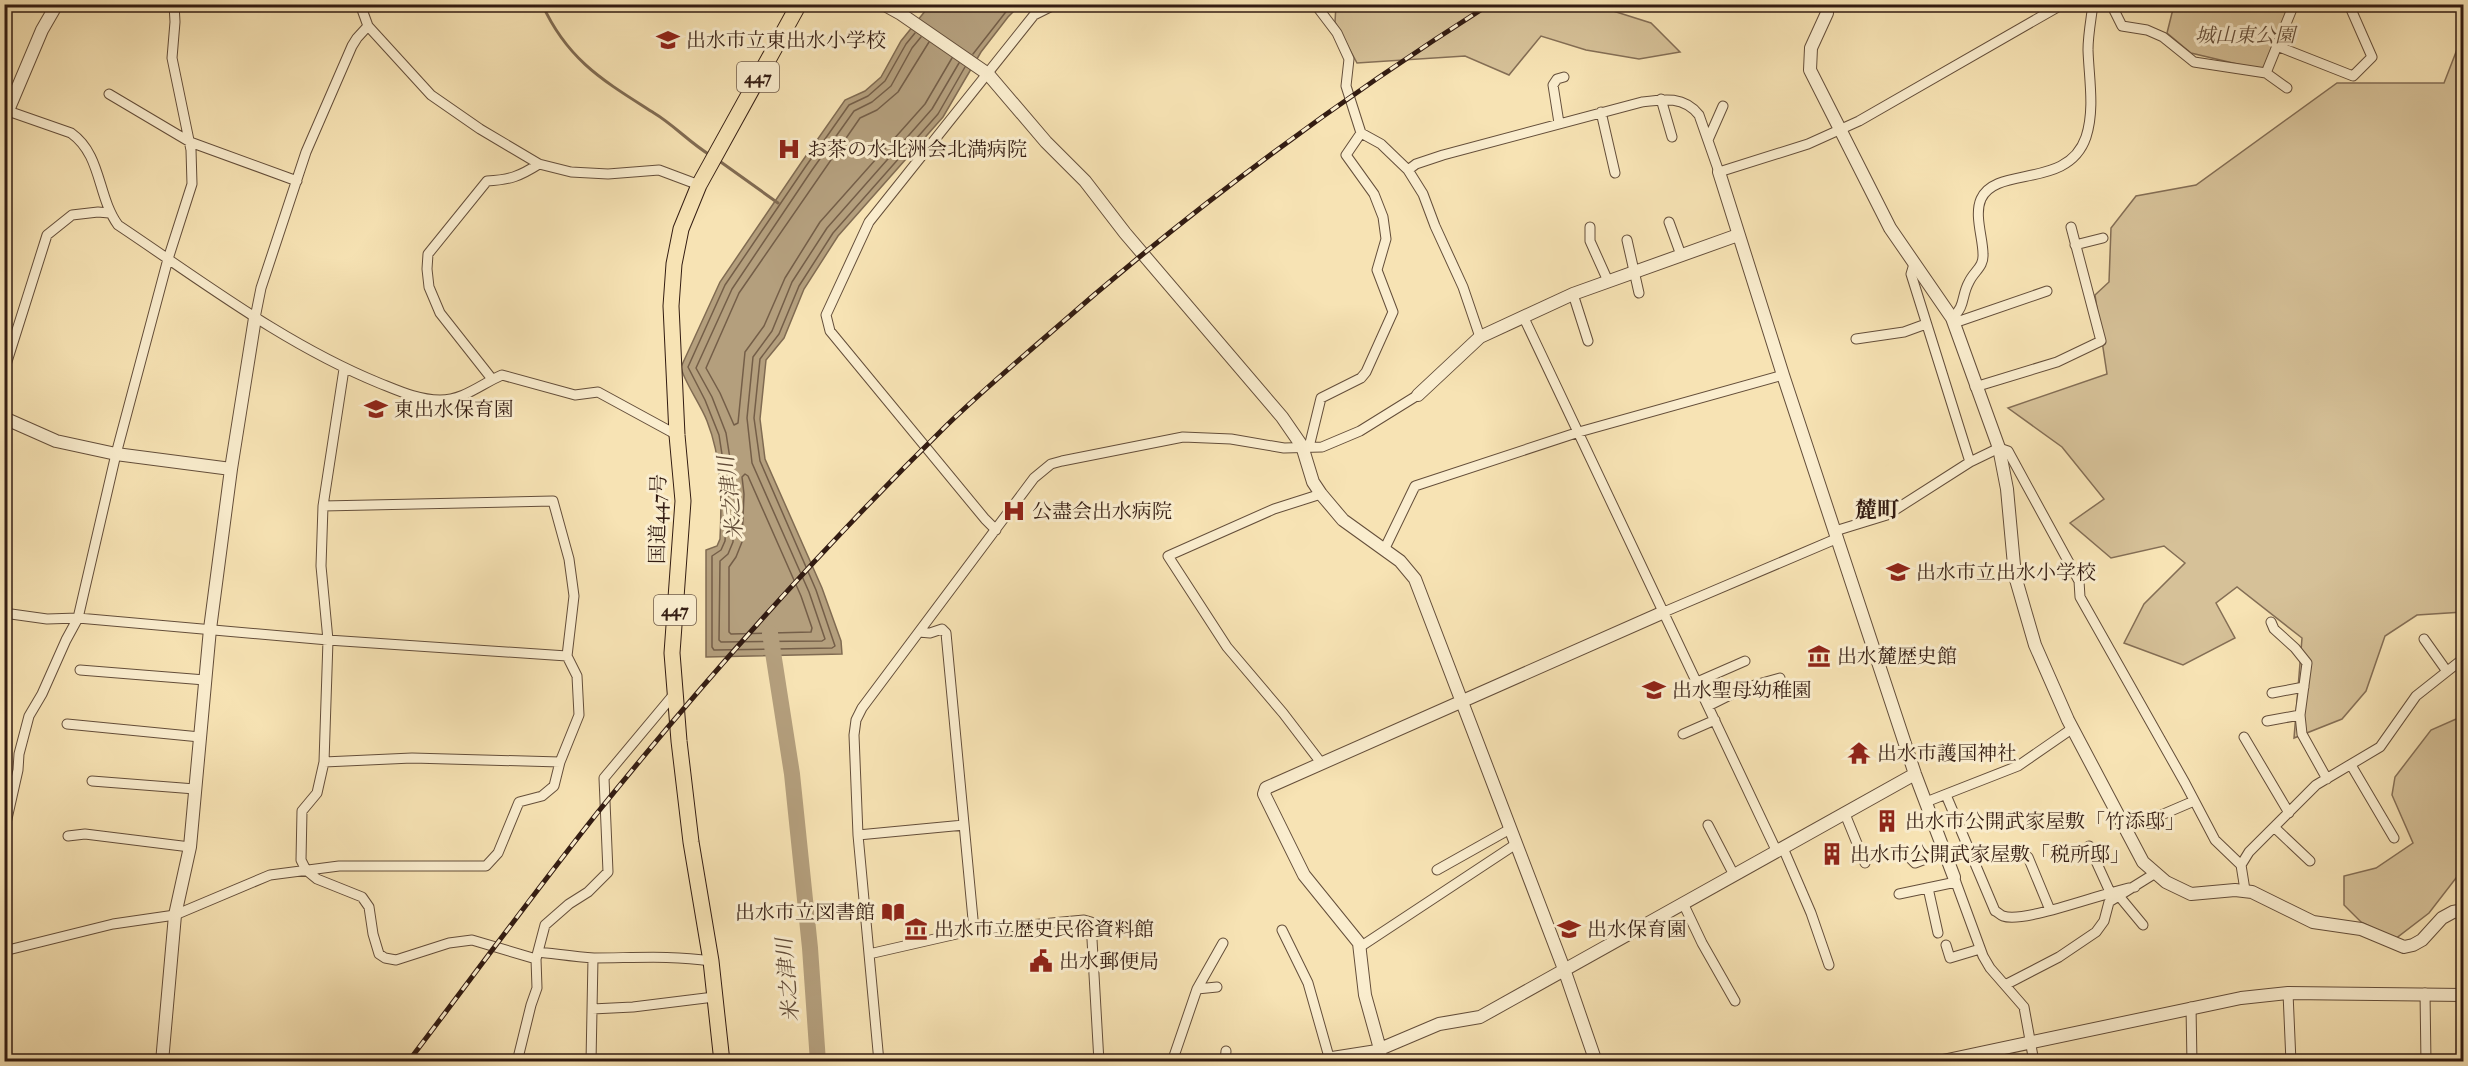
<svg xmlns="http://www.w3.org/2000/svg" width="2468" height="1066" viewBox="0 0 2468 1066" font-family="'IM FELL Double Pica','Noto Serif JP',serif">
<style>
.green{fill:#d6c198;stroke:#846e55;stroke-width:1.5}
.water{fill:#b49f7d;stroke:#806b52;stroke-width:1.5}
.lines{fill:none;stroke-linecap:round;stroke-linejoin:round}
.shore{stroke:#745e48;stroke-width:1.5}
.stream{stroke:#806b52;stroke-width:3}
.river{stroke:#b49f7d;stroke-width:16}
.minor-casing{stroke:#644e3a;stroke-width:11}
.tertiary-casing{stroke:#644e3a;stroke-width:14}
.trunk-casing{stroke:#331c12;stroke-width:17}
.minor{stroke:#faedce;stroke-width:9}
.tertiary{stroke:#faedce;stroke-width:12}
.trunk{stroke:#f7e3b4;stroke-width:15}
.rail-casing{stroke:#331c12;stroke-width:5}
.rail{stroke:#faedce;stroke-width:3;stroke-dasharray:9;stroke-linecap:butt}
.labels{text-anchor:middle;dominant-baseline:central;stroke-width:6;stroke-linejoin:round;paint-order:stroke}
.shield{fill:#faedce;stroke:#6f5b4a;stroke-width:1.5}
.shield-label{font-size:18px;font-weight:bold;fill:#331c12}
.park-label{font-size:20px;font-style:italic;fill:#644e3a;stroke:#faedce}
.poi-label{font-size:20px;fill:#331c12;stroke:#faedce;text-anchor:start}
.street-label{font-size:20px;fill:#331c12;stroke:#faedce}
.water-label{font-size:21px;font-style:italic;fill:#604a37;stroke:#faedce}
.quarter-label{font-size:22px;font-weight:bold;fill:#331c12;stroke:#faedce}
</style>
<rect width="100%" height="100%" fill="#f7e3b4"/>
<filter id="stains"><feTurbulence type="fractalNoise" baseFrequency=".00333" numOctaves="4"/><feColorMatrix values="0 0 0 0 .2 0 0 0 0 .09 0 0 0 0 .02 0 0 0 .5 -.17"/></filter>
<radialGradient id="worn" r=".72"><stop offset=".6" stop-color="#630" stop-opacity="0"/><stop offset="1" stop-color="#630" stop-opacity=".3"/></radialGradient>
<!-- green -->
<path class="green" d="M2275,4L2288,8L2265,67L2258,69L2191,53L2167,33L2174,5Z
M1336,5H1612L1610,10L1651,23L1680,52L1639,59L1586,50L1541,36L1509,75L1465,56L1357,63L1335,22Z
M2463,34V612L2417,615L2385,636L2366,691L2342,719L2294,738L2302,638L2237,587L2216,603L2235,638L2183,665L2124,643L2144,604L2185,563L2164,546L2111,558L2070,523L2104,499L2062,447L2008,408L2107,374L2095,295L2109,282L2111,228L2136,196L2196,185L2337,83H2444Z
M2463,716V869L2429,913L2395,939L2361,922L2344,905V876L2376,868L2413,843L2392,795L2395,777L2431,730Z"/>
<!-- water -->
<path class="water" d="M930,5H1020L1008,17L981,52L943,117L838,236L804,289L784,338L766,360L760,419L765,459L822,588L841,641L842,654L706,657V550L717,546L720,539C722,499 722,459 707,421C701,405 683,380 681,367L720,282L801,163L845,100L865,91L881,77L901,41Z"/>
<g class="lines">
<!-- shore -->
<path class="shore" d="M915,33L906,44L885,81L868,96L849,105L806,166L725,285L688,367L705,400L719,435L728,493L725,541L721,550L712,556V647L714,650L832,648L835,646L816,590L760,461L754,418L760,359L779,334L799,286L833,233L938,114L965,67
M921,37L912,48L891,86L872,102L854,111L812,170L732,289L696,368L712,397L726,433L735,491L733,542L728,554L720,561L719,640L721,642L822,641L825,639L809,592L752,463L747,418L753,357L772,331L792,282L827,228L932,109L959,63
M929,42L898,92L877,110L860,118L739,293L706,368L720,393L734,425L738,423L745,352L764,326L785,278L820,222L925,104L952,58
M973,54L1012,4
M745,474L748,476L801,596L812,628L811,632L731,634L729,632V567L736,557L742,542L744,494L742,477Z"/>
<!-- stream -->
<path class="stream" d="M542,4C568,61 604,81 654,113C674,125 690,143 710,155
M718,160L778,203"/>
<!-- river -->
<path class="river" d="M770,633L792,774L810,948L818,1062"/>
<!-- minor casing -->
<g class="minor-casing">
<path id="minor" d="M360,4L368,26L431,95L480,129L539,164L571,172L608,174L659,170L699,185
M1315,4L1337,33L1349,59L1346,86L1361,133L1381,144L1408,170L1423,194L1435,226L1463,287L1480,337
M2111,4L2122,26L2147,30L2163,37L2194,62L2266,73L2294,4
M2277,46L2353,76L2372,57L2350,7L2343,4
M2266,73L2287,88
M109,94L190,142L297,181
M1661,99L1672,137
M8,111L71,133C102,155 97,196 118,225C202,281 284,344 379,383C399,391 418,400 440,400C464,400 481,384 502,375L575,395L598,392L677,435
M1601,112L1615,173
M1559,123L1553,85L1557,79L1564,77
M1708,140L1723,106
M1408,170L1416,164L1443,155L1642,102C1664,99 1684,96 1699,115L1719,172L1808,144L1859,121L2063,4
M1669,222L1681,255
M1590,227V241L1608,281
M1627,240L1639,293
M2075,245L2103,238
M1914,264L1911,274L1970,462
M1573,294L1588,341
M1523,316L1777,852
M255,318L261,288L306,152L352,46L357,38L368,26
M1952,318C1966,306 1961,296 1969,282C1974,271 1984,267 1983,254C1983,238 1974,215 1981,199C1996,165 2068,190 2086,137C2095,109 2089,79 2088,50C2088,35 2091,20 2093,4
M1954,323L2047,291
M1856,339L1904,332L1926,324
M344,369L323,506L321,566L328,640L324,762L317,793L302,811L301,860L306,870L317,879L362,897L369,907L373,934L379,954L385,958L396,960L449,943L472,940L536,959
M4,371L47,235L72,215L98,212L109,213
M492,379L440,313L429,287L427,269L428,254L487,181C510,180 520,176 539,164
M1975,387L2057,362L2101,341L2071,227
M1309,447L1321,398L1361,378L1366,372L1393,312L1377,270L1386,239L1383,217L1374,194L1346,155L1361,133
M1321,494L1274,509L1168,556L1227,647L1283,713L1322,764
M996,530L985,519L830,331L826,315L869,222L1034,15L1056,4
M1835,531L1887,515L1970,462L1999,448L2008,451L2079,581L2080,597L2185,783L2215,840L2241,865L2245,890
M1385,548L1415,486L1579,432L1783,375
M1664,612L1838,538
M4,613L47,619L78,618L328,640L567,656
M2271,622L2274,629L2295,648L2307,663L2300,715L2302,734L2327,779
M919,632L930,633L942,629L946,633L974,930
M2424,639L2446,670
M80,670L205,680
M1697,682L1745,661
M2272,693L2304,687
M1708,706L1744,688L1780,678
M2267,721L2300,715
M67,724L200,737
M1683,734L1715,720
M2244,737L2289,813
M324,762L412,758L560,762
M2351,765L2394,838
M92,781L195,789
M1946,795L1995,911C1998,912 2000,915 2003,916C2025,924 2106,891 2135,887
M1926,802L2018,766L2073,728
M1845,814L1865,863
M2159,816L2194,801
M1708,825L1734,875
M2274,827L2310,861
M4,832L18,770L19,754L29,716L42,694L66,640L78,618L116,454L168,259L192,184L191,150L172,58L175,22L174,4
M858,835L964,825
M68,836L85,834L190,847
M2089,846L2110,892
M1783,848L1811,913L1829,965
M2028,857L2050,910
M1911,859L1915,863L1944,852
M2241,865L2249,852L2316,785L2380,747L2416,696L2464,658
M1437,870L1510,829
M1954,877L1983,956L1990,968L2024,1007L2034,1062
M1928,888L1938,933
M1899,894L1956,882
M2119,896L2143,925
M1683,903L1702,943L1735,1001
M1282,930L1308,983L1329,1057L1380,1049
M1946,945L1950,958L1980,949
M1360,947L1516,844
M4,951L113,924L175,915L270,875L339,866H486L498,853L519,802L542,796L554,786L560,762L579,715L577,676L567,656L574,596L569,559L553,501L323,506
M538,952C557,954 576,957 594,958C633,958 671,955 711,961
M869,954L974,930L1084,920L1091,922L1099,1062
M2005,985L2059,957L2096,932L2104,921L2109,902L2154,874
M1197,989L1223,943
M2288,993L2291,1062
M2425,993L2426,1062
M2191,1007L2192,1062
M592,1009L633,1007L714,997
M517,1062L531,1005L537,988L536,959L545,925L569,904L588,892L608,872L604,778L675,693
M591,1062L593,958
M879,1062L858,835L854,735L856,720L862,708L1034,478L1051,464L1062,461L1183,437L1231,439L1284,448L1322,447L1360,431L1418,395
M1172,1062L1197,989L1217,987
M1225,1062L1226,1051"/>
</g>
<!-- tertiary casing -->
<g class="tertiary-casing">
<path id="tertiary" d="M883,4L901,14L988,74L1046,142L1085,181L1125,233L1282,417L1302,446L1313,482L1321,494L1343,520L1400,561L1415,579L1564,969L1596,1062
M1827,4V13L1811,48L1810,70L1890,228L1952,318L1999,448L2007,489L2015,576L2035,645L2068,720L2143,862L2166,882L2191,894L2235,890L2252,892L2313,922L2361,929L2404,947L2413,945L2422,940L2442,918L2453,912L2464,910
M4,120L42,30L57,4
M1719,172L1783,375L1915,774L1954,877
M1418,395L1480,337L1573,294L1738,235
M4,418L56,441L116,454L231,469
M1380,1049L1439,1024L1480,1017L1915,774
M162,1062L175,915L190,847L210,629L231,469L255,318
M1381,1062L1380,1049L1365,995L1359,943L1304,875L1264,794L1266,788L1664,612
M1938,1062L2241,998L2288,993L2464,995"/>
</g>
<!-- trunk casing -->
<g class="trunk-casing">
<path id="trunk" d="M722,1062L711,961L691,842L679,741L672,653L683,501L677,435L671,306L674,264L681,229L699,185L799,4"/>
</g>
<!-- minor -->
<use href="#minor" class="minor"/>
<!-- tertiary -->
<use href="#tertiary" class="tertiary"/>
<!-- trunk -->
<use href="#trunk" class="trunk"/>
<!-- rail casing -->
<g class="rail-casing">
<path id="rail" d="M408,1062C471,979 533,894 598,812C707,677 823,547 946,426C979,394 1014,364 1049,334C1187,212 1334,103 1490,4"/>
</g>
<!-- rail -->
<use href="#rail" class="rail"/>
</g>
<!-- icons -->
<defs>
<g id="school-bare" transform="scale(1.8)"><path d="M0-5L7-2L0 1L-7-2ZM-4 1L0 2.5L4 1V4Q0 6-4 4Z" fill="#8f2418" stroke="#faedce" stroke-width="2.5" paint-order="stroke"/></g>
<g id="hospital-bare" transform="scale(1.8)"><path d="M-5-5h3v3.5h4V-5h3V5h-3V1.5h-4V5h-3Z" fill="#8f2418" stroke="#faedce" stroke-width="2.5" paint-order="stroke"/></g>
<g id="museum-bare" transform="scale(1.8)"><path d="M0-6L6-3V-2H-6V-3ZM-5-1h2V3h-2ZM-1-1h2V3h-2ZM3-1h2V3H3ZM-6 4H6V6H-6Z" fill="#8f2418" stroke="#faedce" stroke-width="2.5" paint-order="stroke"/></g>
<g id="temple-bare" transform="scale(1.8)"><path d="M0-6L5-2H3V0L6.5 2.5H4V6H1.5V3h-3V6H-4V2.5H-6.5L-3 0V-2H-5Z" fill="#8f2418" stroke="#faedce" stroke-width="2.5" paint-order="stroke"/></g>
<g id="building-bare" transform="scale(1.8)"><path d="M-4-6H4V6H1V3H-1V6H-4ZM-2.5-4.3h1.7v1.8h-1.7ZM.8-4.3h1.7v1.8H.8ZM-2.5-1h1.7V.8h-1.7ZM.8-1h1.7V.8H.8Z" fill="#8f2418" stroke="#faedce" stroke-width="2.5" paint-order="stroke"/></g>
<g id="library-bare" transform="scale(1.8)"><path d="M-6-4Q-3-5.5-.7-3.5V5Q-3 3-6 4ZM6-4Q3-5.5 .7-3.5V5Q3 3 6 4Z" fill="#8f2418" stroke="#faedce" stroke-width="2.5" paint-order="stroke"/></g>
<g id="civic-bare" transform="scale(1.8)"><path d="M-.6-6.5H3V-4.5H.6V-3L4-1V1h2V6H-6V1h2V-1L-.6-3ZM-1.2 2.5V6h2.4V2.5Z" fill="#8f2418" stroke="#faedce" stroke-width="2.5" paint-order="stroke"/></g>
</defs>
<g fill-rule="evenodd">
<use href="#school-bare" x="668" y="40"/>
<use href="#hospital-bare" x="789" y="149"/>
<use href="#school-bare" x="376" y="409"/>
<use href="#hospital-bare" x="1014" y="511"/>
<use href="#school-bare" x="1898" y="572"/>
<use href="#museum-bare" x="1819" y="656"/>
<use href="#school-bare" x="1654" y="690"/>
<use href="#temple-bare" x="1859" y="753"/>
<use href="#building-bare" x="1887" y="821"/>
<use href="#building-bare" x="1832" y="854"/>
<use href="#library-bare" x="893" y="912"/>
<use href="#museum-bare" x="916" y="929"/>
<use href="#school-bare" x="1569" y="929"/>
<use href="#civic-bare" x="1041" y="961"/>
</g>
<g class="labels">
<!-- shield labels -->
<g class="shield">
<rect x="737" y="62" width="42" height="30" rx="4.5"/>
<rect x="654" y="595" width="42" height="30" rx="4.5"/>
</g>
<g class="shield-label">
<text x="758" y="77">447</text>
<text x="675" y="610">447</text>
</g>
<!-- park labels -->
<g class="park-label">
<text x="2245" y="35">城山東公園</text>
</g>
<!-- poi labels -->
<g class="poi-label">
<text x="686" y="40">出水市立東出水小学校</text>
<text x="807" y="149">お茶の水北洲会北満病院</text>
<text x="394" y="409">東出水保育園</text>
<text x="1032" y="511">公盡会出水病院</text>
<text x="1916" y="572">出水市立出水小学校</text>
<text x="1837" y="656">出水麓歴史館</text>
<text x="1672" y="690">出水聖母幼稚園</text>
<text x="1877" y="753">出水市護国神社</text>
<text x="1905" y="821">出水市公開武家屋敷「竹添邸」</text>
<text x="1850" y="854">出水市公開武家屋敷「税所邸」</text>
<text x="875" y="912" text-anchor="end">出水市立図書館</text>
<text x="934" y="929">出水市立歴史民俗資料館</text>
<text x="1587" y="929">出水保育園</text>
<text x="1059" y="961">出水郵便局</text>
</g>
<!-- street labels -->
<g class="street-label">
<text transform="translate(658 519) rotate(-89)">国道447号</text>
</g>
<!-- water labels -->
<g class="water-label">
<text transform="translate(731 498) rotate(-97)">米之津川</text>
<text transform="translate(788 980) rotate(-95)">米之津川</text>
</g>
<!-- quarter labels -->
<g class="quarter-label">
<text x="1877" y="510">麓町</text>
</g>
</g>
<!-- margin -->
<rect width="2468" height="1066" fill="none" stroke="#f7e3b4" stroke-width="24"/>
<rect x="6" y="6" width="2456" height="1054" fill="none" stroke="#331c12" stroke-width="3"/>
<rect x="12" y="12" width="2444" height="1042" fill="none" stroke="#331c12" stroke-width="1.5"/>
<rect width="100%" height="100%" filter="url(#stains)"/>
<rect width="100%" height="100%" fill="url(#worn)"/>
</svg>
